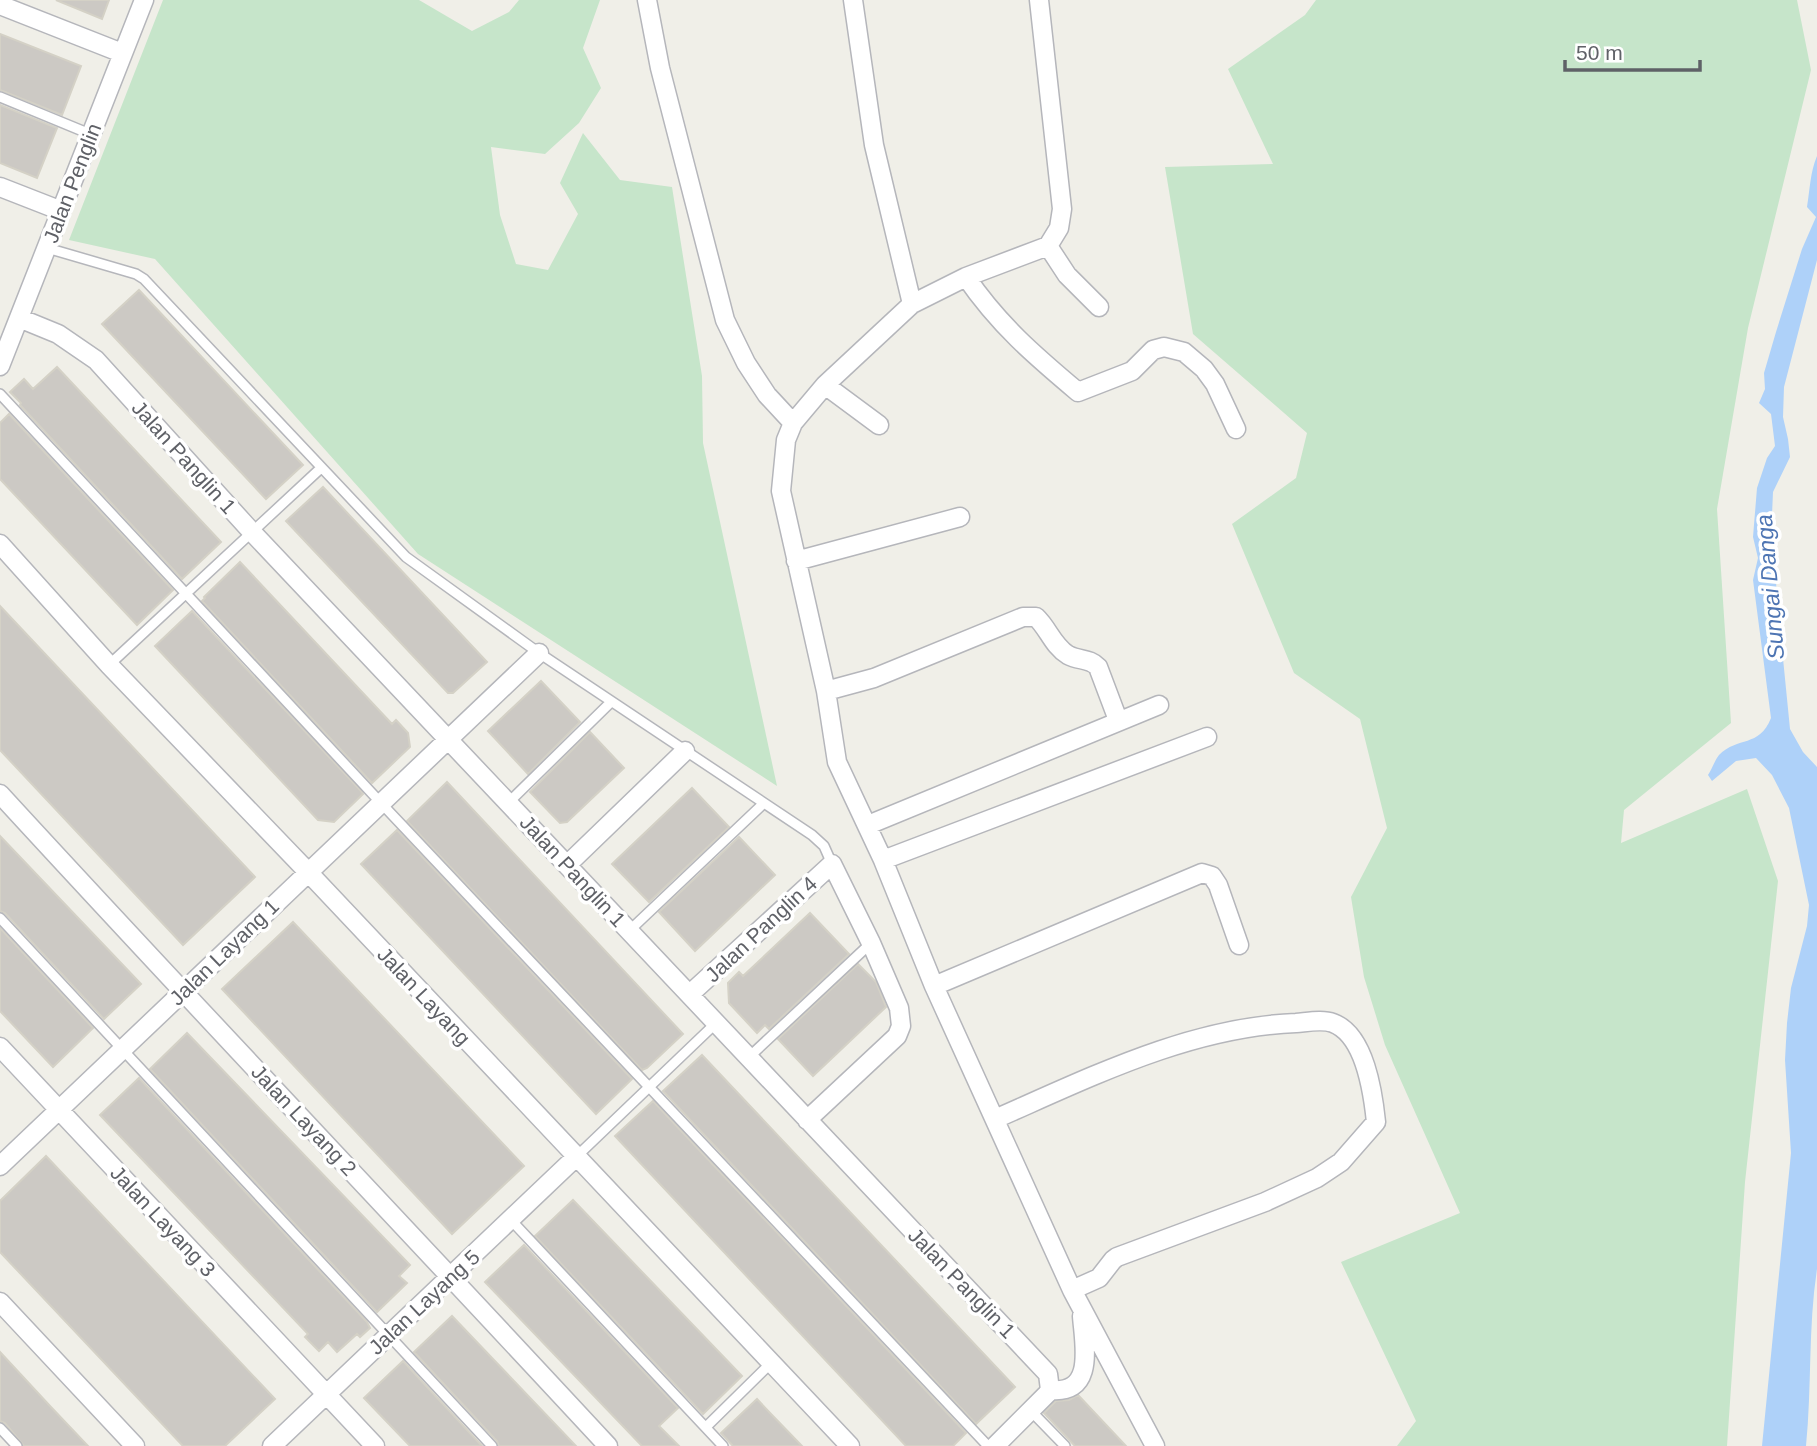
<svg xmlns="http://www.w3.org/2000/svg" width="1817" height="1446" viewBox="0 0 1817 1446" font-family="Helvetica,sans-serif">
<style>
.green{fill:#c6e5ca}
.water{fill:#aed1f9}
.building{fill:#ccc9c4;stroke:#d4d1c6;stroke-width:2}
.lines{fill:none;stroke-linecap:round;stroke-linejoin:round}
.service-casing{stroke:#b5b6bb;stroke-width:12}
.minor-casing{stroke:#b5b6bb;stroke-width:21}
.service{stroke:#fff;stroke-width:9}
.minor{stroke:#fff;stroke-width:18}
.labels{text-anchor:middle;dominant-baseline:central;stroke-width:7;stroke-linejoin:round;paint-order:stroke}
.street-label{font-size:21px;fill:#5f6167;stroke:#fff}
.water-label{font-size:23px;font-style:italic;fill:#4e75b3;stroke:#fff}
</style>
<rect width="100%" height="100%" fill="#f0efe8"/>
<!-- green -->
<path class="green" d="M163,0H419L472,31L509,12L519,0H600L583,48L601,88L579,123L545,154L491,147L500,215L516,264L548,270L578,214L560,183L583,133L620,180L672,187L702,376L703,443L777,786L418,554L155,259L69,240Z
M1316,0H1797L1811,70L1748,328L1717,509L1731,723L1624,810L1621,843L1747,789L1778,881L1745,1182L1727,1446H1397L1416,1421L1341,1262L1460,1213L1385,1045L1364,977L1351,897L1387,828L1360,719L1294,673L1232,524L1296,478L1307,433L1193,334L1165,167L1273,164L1228,69L1305,15Z"/>
<!-- water -->
<path class="water" d="M1817,156V260L1784,387L1783,417L1788,439L1790,457L1773,492L1772,515L1777,598L1790,729L1803,752L1817,767V1269C1808,1327 1812,1387 1806,1446H1762L1791,1153L1785,1060L1787,1023L1791,988L1807,926L1809,905L1789,808L1772,775L1756,758L1736,761L1712,781L1708,775C1712,769 1715,760 1719,755C1738,736 1759,748 1771,718L1753,580L1758,558L1753,537L1757,488L1767,458L1775,446L1771,414L1759,403L1765,389L1764,373L1776,332L1802,249L1816,217L1807,207C1810,189 1810,173 1817,156Z"/>
<!-- building -->
<path class="building" d="M56,0H109L102,19Z
M0,34L81,66L62,115L0,90Z
M0,105L57,128L37,178L0,163Z
M139,290L303,465L266,499L102,324Z
M57,367L221,542L182,579L20,405L21,403L10,392L24,379L33,389Z
M9,414L173,590L137,625L0,479V423Z
M323,487L487,662L453,693H448L286,521Z
M240,562L392,724L396,720L408,733L410,747L372,783L202,601L205,598L204,597Z
M0,606L255,877L183,945L0,750Z
M192,611L362,792L363,794L334,822L318,820L155,646Z
M541,681L580,722L528,774L488,731Z
M590,732L624,768L567,822L560,823L530,792Z
M447,782L683,1034L647,1068L642,1070L407,821Z
M692,788L729,827L649,902L612,864Z
M397,830L632,1079L596,1114L361,864Z
M0,836L141,984L104,1019L5,913L0,911Z
M739,837L775,875L695,951L659,912Z
M810,913L849,954L769,1029L765,1025L757,1033L729,1003L728,983L739,972L743,976Z
M293,922L524,1166L452,1234L222,989Z
M0,928L93,1028L53,1067L0,1011Z
M858,964L876,982L886,1007L813,1076L778,1039Z
M187,1033L410,1265L399,1276L407,1283L377,1312L150,1069Z
M702,1055L1015,1387L976,1424L663,1091Z
M139,1078L367,1322L370,1328L360,1337L357,1334L337,1352L328,1342L319,1351L305,1337L308,1334L100,1115Z
M653,1101L966,1433L953,1446H906L615,1136Z
M46,1156L275,1399L225,1446H183L0,1252V1201Z
M573,1200L742,1376L703,1414L535,1236Z
M524,1245L678,1408L659,1426L679,1446H642L485,1282Z
M452,1316L493,1359L576,1446H499L497,1441L414,1352Z
M0,1352L50,1406L88,1446H24L5,1423L0,1421Z
M403,1361L482,1446H410L364,1398Z
M1078,1395L1126,1446H1075L1044,1413L1056,1401L1069,1400Z
M757,1399L771,1414L802,1446H733L721,1433Z"/>
<g class="lines">
<!-- service casing -->
<g class="service-casing">
<path id="service" d="M0,97L90,134
M47,248L136,274L144,279L406,557L539,653L812,835L824,846L832,864
M0,394L381,803L988,1446
M109,665L321,468
M508,803L611,702
M0,918L492,1446
M629,931L764,803
M748,1058L871,943
M576,1157L716,1023
M511,1220L723,1446
M1031,1411L1065,1446
M706,1427L771,1363
M0,1428L17,1446"/>
</g>
<!-- minor casing -->
<g class="minor-casing">
<path id="minor" d="M647,0L660,68L725,320L746,363L767,395L793,423L786,440L781,491L826,691L837,762L883,860L934,986L1072,1290L1155,1446
M0,5L122,53
M0,187L59,210
M1048,246L1067,275L1099,307
M966,277C999,325 1034,355 1078,392L1132,371L1153,350L1164,347L1184,352L1204,369L1215,384L1236,429
M912,304L966,277L1048,246L1059,228L1062,209L1039,0
M19,318L58,334L96,360L251,531L1048,1374L1050,1390L1047,1394L995,1446
M0,366L144,0
M825,385L879,425
M793,423L825,385L912,304L874,145L853,0
M0,544L109,665L308,872L850,1446
M796,561L960,517
M826,691L874,678L1023,617H1036C1048,628 1053,646 1068,655C1079,661 1090,658 1098,667L1118,720
M0,794C201,1013 406,1228 608,1446
M868,825L1159,705
M883,860L1207,737
M567,865L685,751
M934,986L1202,873L1212,876L1218,885L1239,945
M690,994L832,864L871,943L899,1008L901,1026L897,1036L807,1120
M0,1047L375,1446
M995,1119C1091,1077 1190,1027 1296,1023C1308,1022 1323,1019 1333,1023C1365,1035 1373,1093 1376,1122L1341,1162L1317,1178L1265,1202L1117,1257L1113,1260L1099,1278L1072,1290
M0,1166L539,653
M0,1302L135,1446
M1050,1390C1096,1395 1084,1344 1082,1316
M272,1446L576,1157"/>
</g>
<!-- service -->
<use href="#service" class="service"/>
<!-- minor -->
<use href="#minor" class="minor"/>
</g>
<g class="labels">
<!-- street labels -->
<g class="street-label">
<text transform="translate(72 183) rotate(-69)">Jalan Penglin</text>
<text transform="translate(184 457) rotate(48)">Jalan Panglin 1</text>
<text transform="translate(573 871) rotate(47)">Jalan Panglin 1</text>
<text transform="translate(761 929) rotate(-43)">Jalan Panglin 4</text>
<text transform="translate(224 952) rotate(-44)">Jalan Layang 1</text>
<text transform="translate(424 996) rotate(47)">Jalan Layang</text>
<text transform="translate(304 1120) rotate(47)">Jalan Layang 2</text>
<text transform="translate(163 1221) rotate(47)">Jalan Layang 3</text>
<text transform="translate(962 1283) rotate(46)">Jalan Panglin 1</text>
<text transform="translate(424 1302) rotate(-43)">Jalan Layang 5</text>
</g>
<!-- water labels -->
<g class="water-label">
<text transform="translate(1770 587) rotate(-95)">Sungai Danga</text>
</g>
</g>
<!-- scale -->
<path d="M1565 60v10h135v-10" fill="none" stroke="#5f6167" stroke-width="3.5"/>
<text x="1576" y="60" font-size="21" fill="#5f6167" stroke="#ffffff" stroke-width="5" paint-order="stroke">50 m</text>
</svg>
